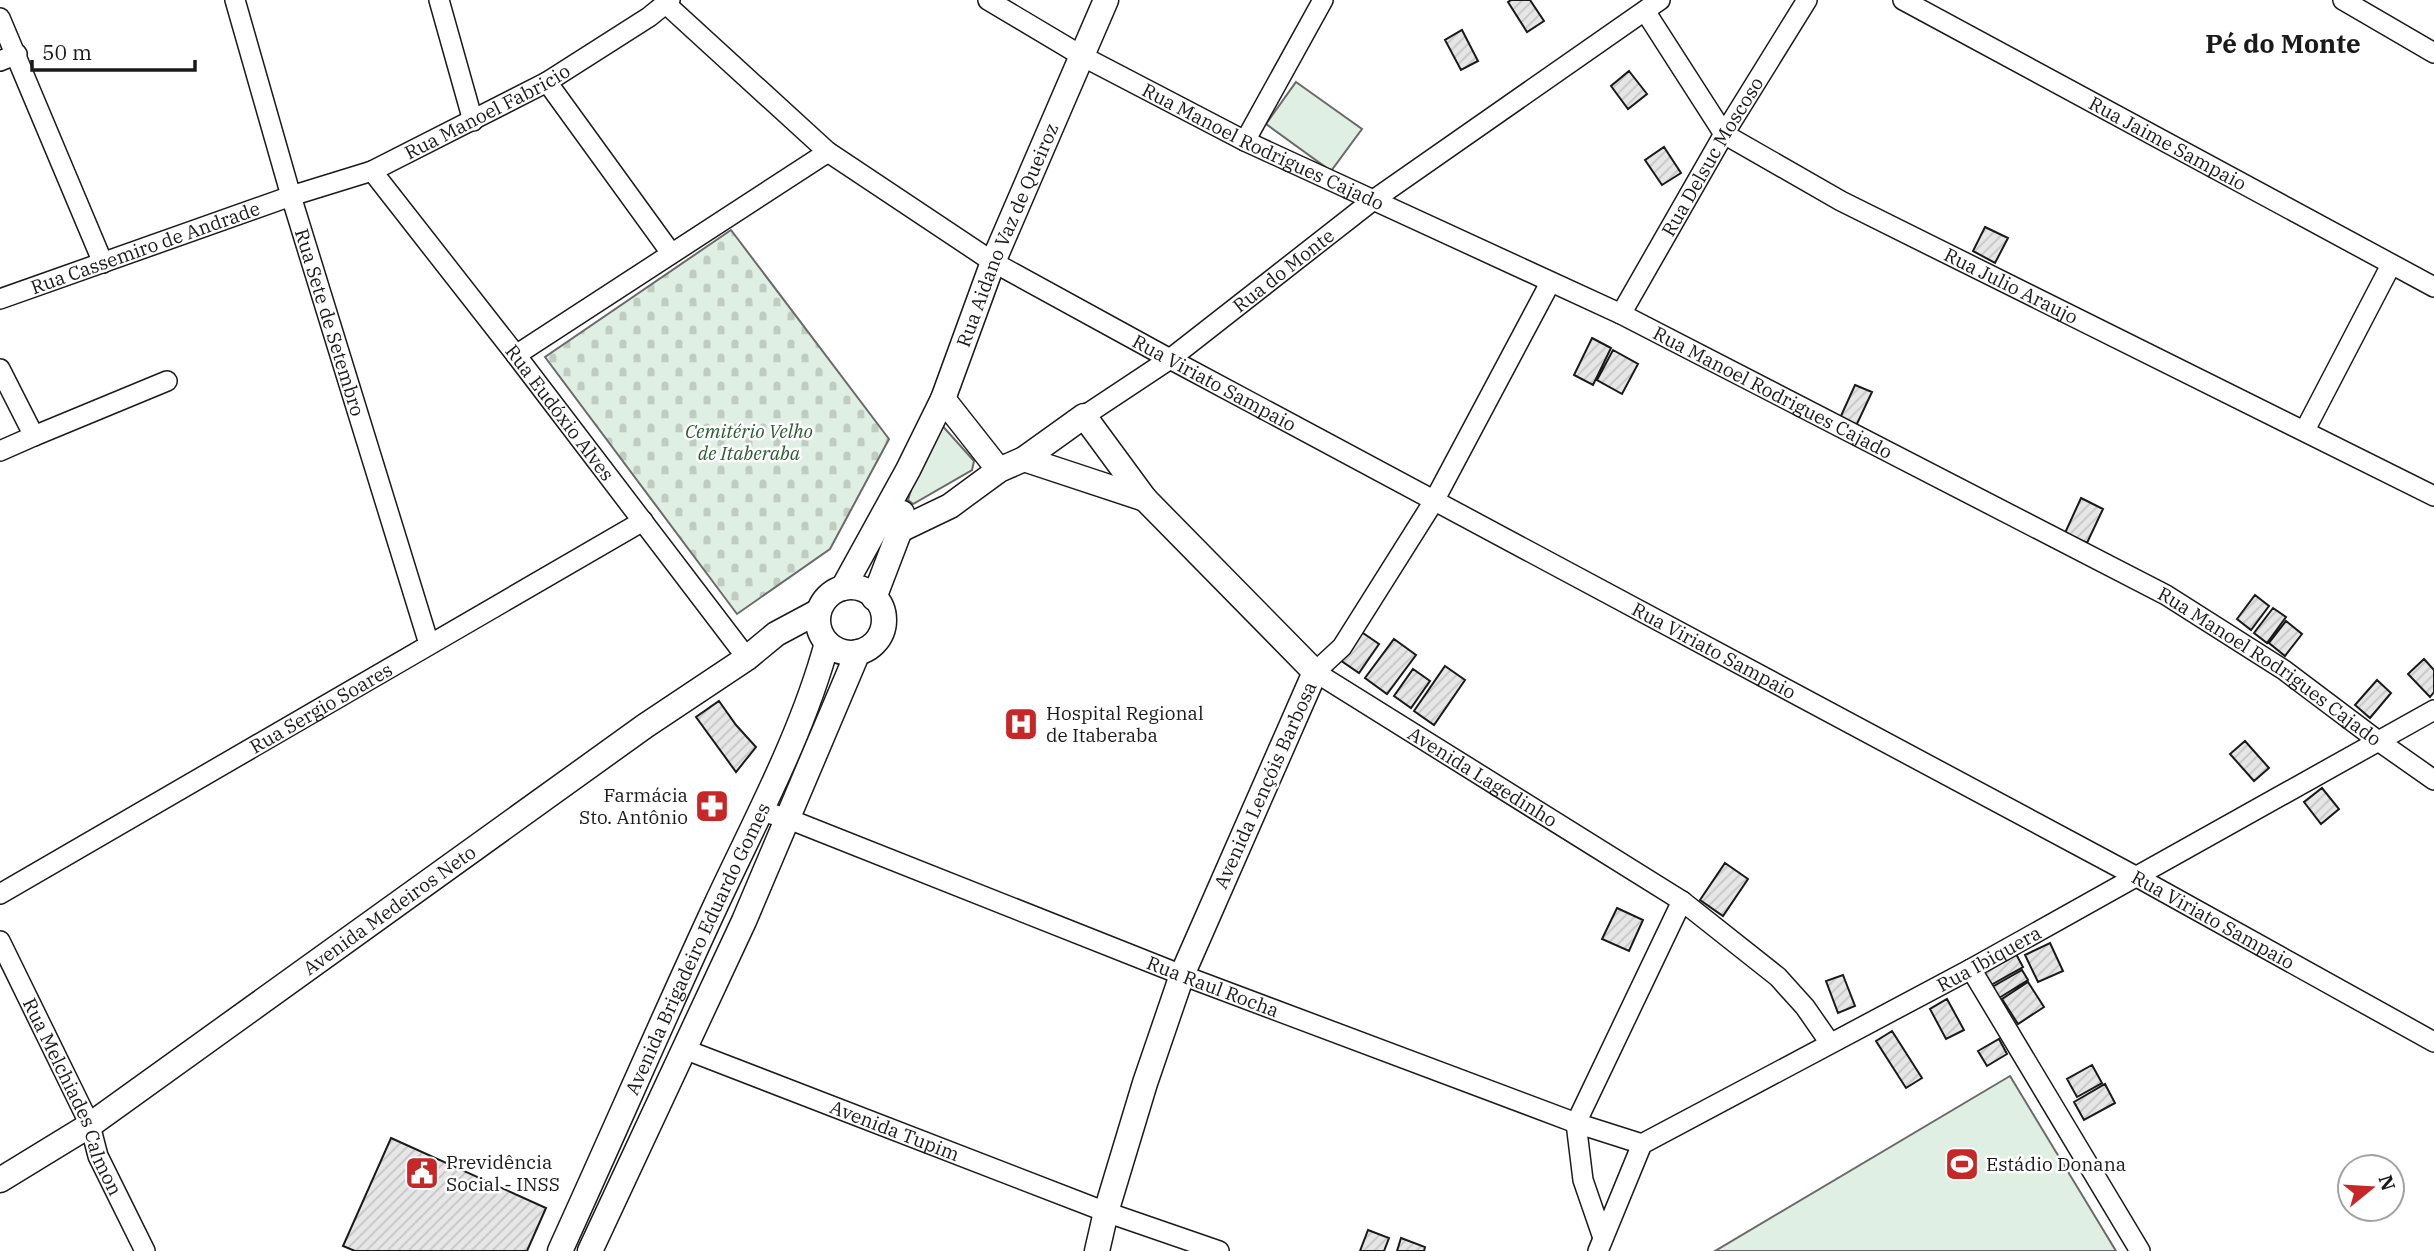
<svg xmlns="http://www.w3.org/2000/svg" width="2434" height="1251" viewBox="0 0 2434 1251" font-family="'IBM Plex Serif',serif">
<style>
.cemetery{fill:url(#cemetery-stones);stroke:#6a6a6a;stroke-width:2}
.park{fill:#e0efe3;stroke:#6a6a6a;stroke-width:2}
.building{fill:url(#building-hatch);stroke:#1a1a1a;stroke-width:2}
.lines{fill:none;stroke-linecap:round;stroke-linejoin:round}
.minor-casing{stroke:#1a1a1a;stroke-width:22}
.tertiary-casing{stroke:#1a1a1a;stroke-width:27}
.minor{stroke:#fff;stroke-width:19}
.tertiary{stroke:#fff;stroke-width:24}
.labels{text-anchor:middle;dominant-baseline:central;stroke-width:5;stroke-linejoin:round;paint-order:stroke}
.street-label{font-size:19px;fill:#1a1a1a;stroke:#fff}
.park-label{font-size:19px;font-style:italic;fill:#2b5a34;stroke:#fff}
.poi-label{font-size:19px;fill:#1a1a1a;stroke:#fff;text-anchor:start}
.district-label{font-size:26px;font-weight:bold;fill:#1a1a1a;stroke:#fff}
</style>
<defs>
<pattern id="cemetery-stones" width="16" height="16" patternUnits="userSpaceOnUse" patternTransform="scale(1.75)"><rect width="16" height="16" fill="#e0efe3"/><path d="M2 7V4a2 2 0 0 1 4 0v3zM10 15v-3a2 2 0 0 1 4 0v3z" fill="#c0ccc2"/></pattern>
<pattern id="building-hatch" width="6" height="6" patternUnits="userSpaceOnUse" patternTransform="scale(1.75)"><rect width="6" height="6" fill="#e6e6e6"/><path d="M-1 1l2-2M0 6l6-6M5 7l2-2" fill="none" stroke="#c5c5c5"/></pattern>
</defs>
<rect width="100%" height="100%" fill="#fff"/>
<!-- cemetery -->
<path class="cemetery" d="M731,230L889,439L830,549L737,614L545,357Z"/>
<!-- park -->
<path class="park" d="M1296,82L1362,129L1331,171L1266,124Z
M939,422L974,461L972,470L913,504L908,500L931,424Z
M2010,1076L2116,1251H1715Z"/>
<!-- building -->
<path class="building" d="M1511,0H1530L1544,21L1527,32L1508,2Z
M1462,30L1478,61L1461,70L1445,40Z
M1629,71L1647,94L1628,109L1611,86Z
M1664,147L1681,173L1662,185L1645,160Z
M1985,227L2008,238L1995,263L1973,251Z
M1592,338L1611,348L1593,385L1574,375Z
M1613,350L1638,364L1622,394L1597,380Z
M1855,385L1872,392L1856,426L1840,418Z
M2081,498L2103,509L2087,543L2065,533Z
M2255,595L2269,606L2251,630L2237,619Z
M2273,608L2286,617L2267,643L2254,633Z
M2286,621L2302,634L2285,656L2269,643Z
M1360,631L1379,644L1359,673L1340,660Z
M1394,639L1416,655L1387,694L1365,678Z
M2424,659L2434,670V692L2430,697L2408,674Z
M1445,666L1465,680L1434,725L1414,711Z
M1413,669L1430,681L1411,708L1394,696Z
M2377,680L2391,693L2370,718L2355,705Z
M719,701L736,725L756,747L736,772L696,717Z
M2245,741L2269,768L2254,781L2230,754Z
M2322,788L2339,809L2321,824L2304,802Z
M1725,863L1748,879L1723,916L1700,900Z
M1617,908L1643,920L1629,951L1602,939Z
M2050,943L2063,971L2038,982L2025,955Z
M2016,954L2023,967L1991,985L1984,972Z
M2022,970L2028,980L1999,998L1992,987Z
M1843,975L1855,1006L1838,1013L1826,981Z
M2028,982L2044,1007L2018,1024L2002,999Z
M1947,999L1964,1030L1946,1039L1930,1009Z
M1892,1031L1922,1078L1906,1088L1876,1041Z
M1999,1039L2007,1054L1987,1066L1978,1051Z
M2092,1065L2102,1083L2077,1097L2067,1079Z
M2105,1084L2115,1103L2084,1120L2074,1102Z
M391,1138L546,1208L527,1251H355L343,1246Z
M1368,1230L1389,1238L1384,1251H1360Z
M1401,1238L1425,1247L1424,1251H1397Z"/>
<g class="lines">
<!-- minor casing -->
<g class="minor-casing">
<g id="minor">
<path id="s1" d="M235,0L291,196L429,644"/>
<path d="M439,0L473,121"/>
<path id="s2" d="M665,0L666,4L828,152L993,262L1170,359L2137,877L2434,1042"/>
<path id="s3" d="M988,0L1082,56L1245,141L1621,314L2166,595L2284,670L2377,740L2434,780"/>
<path id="s4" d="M1903,0L2434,287"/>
<path d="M2343,0L2434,53"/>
<path id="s5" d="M1645,11L1724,134L1841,201L2434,496"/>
<path d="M0,18L103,263"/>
<path d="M0,61L17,54"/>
<path d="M547,82L671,253"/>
<path d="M1245,141L1323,0"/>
<path id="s6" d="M372,171L516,355L747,658"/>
<path id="s7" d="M1550,283L1434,501L1342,647L1315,672L1682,901L1778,977L1805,1007L1830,1043"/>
<path id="s8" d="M0,299L291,196L372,171L547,82L649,17L670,0"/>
<path id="s9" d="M1621,314L1724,134L1807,0"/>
<path d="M516,355L828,152"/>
<path d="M0,369L34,436L167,381"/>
<path id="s10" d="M1084,416L1170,359L1372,201L1660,0"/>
<path d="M2305,430L2391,265"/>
<path d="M0,451L34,436"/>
<path id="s11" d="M761,811L786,818L1182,975L1576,1123L1642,1144"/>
<path id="s12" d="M0,894L643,521"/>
<path id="s13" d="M0,941L90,1125L98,1156L145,1251"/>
<path d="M1971,969L2140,1251"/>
<path id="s14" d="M684,1049L1106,1212L1219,1251"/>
<path d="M1603,1238L1583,1180L1576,1123L1682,901"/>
<path id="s15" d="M1598,1251L1642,1144L1971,969L2434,710"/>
</g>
</g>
<!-- tertiary casing -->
<g class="tertiary-casing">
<g id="tertiary">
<path d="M943,399L999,470"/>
<path d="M1024,459L1145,499"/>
<path d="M900,530L950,506L999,470L1024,459L1084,416L1145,499L1315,672L1182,975L1145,1083L1106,1212L1097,1251"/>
<circle cx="851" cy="620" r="33"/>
<path id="s16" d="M843,588L908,470L943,399L993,262L1106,0"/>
<path d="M874,598L900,530L902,513"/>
<path id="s17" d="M0,1180L90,1125L645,726L747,658L776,634L819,611"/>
<path id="s18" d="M560,1251C612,1137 662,1021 715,907C755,821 802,735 827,643"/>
<path d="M590,1251L744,921L858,652"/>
</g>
</g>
<!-- minor -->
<use href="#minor" class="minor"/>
<!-- tertiary -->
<use href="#tertiary" class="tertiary"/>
</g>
<!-- icons -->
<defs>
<g id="hospital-square" transform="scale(1.75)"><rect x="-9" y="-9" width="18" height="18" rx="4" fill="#c62828" stroke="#fff"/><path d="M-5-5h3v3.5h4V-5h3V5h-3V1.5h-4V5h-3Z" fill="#fff"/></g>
<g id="pharmacy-square" transform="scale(1.75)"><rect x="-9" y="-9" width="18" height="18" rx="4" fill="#c62828" stroke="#fff"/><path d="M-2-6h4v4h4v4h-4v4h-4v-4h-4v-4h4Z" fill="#fff"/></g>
<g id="stadium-square" transform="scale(1.75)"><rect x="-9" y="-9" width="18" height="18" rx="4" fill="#c62828" stroke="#fff"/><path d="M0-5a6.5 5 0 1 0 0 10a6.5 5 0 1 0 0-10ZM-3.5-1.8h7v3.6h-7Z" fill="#fff"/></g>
<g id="civic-square" transform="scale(1.75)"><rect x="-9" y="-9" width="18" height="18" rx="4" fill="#c62828" stroke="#fff"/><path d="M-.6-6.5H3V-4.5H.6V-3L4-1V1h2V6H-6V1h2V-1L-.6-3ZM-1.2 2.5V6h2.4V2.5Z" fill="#fff"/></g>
</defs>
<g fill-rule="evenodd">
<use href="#hospital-square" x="1021" y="724"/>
<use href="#pharmacy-square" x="712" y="806"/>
<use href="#stadium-square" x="1962" y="1164"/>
<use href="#civic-square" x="422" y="1173"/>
</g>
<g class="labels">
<!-- street labels -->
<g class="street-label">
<text stroke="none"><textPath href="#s8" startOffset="523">Rua Manoel Fabricio</textPath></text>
<text stroke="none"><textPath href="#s4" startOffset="301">Rua Jaime Sampaio</textPath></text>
<text stroke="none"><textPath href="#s3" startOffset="312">Rua Manoel Rodrigues Cajado</textPath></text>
<text stroke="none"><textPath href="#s9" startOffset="182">Rua Delsuc Moscoso</textPath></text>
<text stroke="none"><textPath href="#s16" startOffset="390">Rua Aidano Vaz de Queiroz</textPath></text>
<text stroke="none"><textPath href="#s8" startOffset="154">Rua Cassemiro de Andrade</textPath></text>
<text stroke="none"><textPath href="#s10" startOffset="247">Rua do Monte</textPath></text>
<text stroke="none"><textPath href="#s5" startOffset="471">Rua Julio Araujo</textPath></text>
<text stroke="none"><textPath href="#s1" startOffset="336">Rua Sete de Setembro</textPath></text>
<text stroke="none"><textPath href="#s2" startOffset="674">Rua Viriato Sampaio</textPath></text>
<text stroke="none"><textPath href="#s3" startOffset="878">Rua Manoel Rodrigues Cajado</textPath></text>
<text stroke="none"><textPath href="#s6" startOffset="306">Rua Eudóxio Alves</textPath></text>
<text stroke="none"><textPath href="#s2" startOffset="1241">Rua Viriato Sampaio</textPath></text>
<text stroke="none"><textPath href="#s3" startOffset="1446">Rua Manoel Rodrigues Cajado</textPath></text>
<text stroke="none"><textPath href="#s12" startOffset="371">Rua Sergio Soares</textPath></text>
<text stroke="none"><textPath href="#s7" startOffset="654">Avenida Lagedinho</textPath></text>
<text transform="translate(1265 785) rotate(-66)">Avenida Lençóis Barbosa</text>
<text stroke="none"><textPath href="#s17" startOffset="474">Avenida Medeiros Neto</textPath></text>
<text stroke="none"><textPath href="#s2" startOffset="1808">Rua Viriato Sampaio</textPath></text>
<text stroke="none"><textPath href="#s18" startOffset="332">Avenida Brigadeiro Eduardo Gomes</textPath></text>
<text stroke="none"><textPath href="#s15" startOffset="509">Rua Ibiquera</textPath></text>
<text stroke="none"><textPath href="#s11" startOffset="485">Rua Raul Rocha</textPath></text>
<text stroke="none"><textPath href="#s13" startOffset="172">Rua Melchiades Calmon</textPath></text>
<text stroke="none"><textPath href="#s14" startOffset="226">Avenida Tupim</textPath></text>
</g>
<!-- park labels -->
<g class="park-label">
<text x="749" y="431">Cemitério Velho<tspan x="749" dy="22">de Itaberaba</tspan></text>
</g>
<!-- poi labels -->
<g class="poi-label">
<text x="1046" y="713">Hospital Regional<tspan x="1046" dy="22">de Itaberaba</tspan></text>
<text x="688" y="795" text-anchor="end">Farmácia<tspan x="688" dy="22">Sto. Antônio</tspan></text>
<text x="446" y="1162">Previdência<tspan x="446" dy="22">Social - INSS</tspan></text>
<text x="1986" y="1164">Estádio Donana</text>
</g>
<!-- district labels -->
<g class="district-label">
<text x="2283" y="43">Pé do Monte</text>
</g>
</g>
<!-- north arrow -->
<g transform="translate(2371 1188) rotate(72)"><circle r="33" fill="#ffffff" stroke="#a3a3a3" stroke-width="2"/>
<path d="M0-5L12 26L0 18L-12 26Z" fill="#c62828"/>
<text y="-10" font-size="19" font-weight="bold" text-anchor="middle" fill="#1a1a1a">N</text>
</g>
<!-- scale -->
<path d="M32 60v10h163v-10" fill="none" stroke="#1a1a1a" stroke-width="3.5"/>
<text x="42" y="60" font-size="21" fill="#1a1a1a" stroke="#ffffff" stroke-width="5" paint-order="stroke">50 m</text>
</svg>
